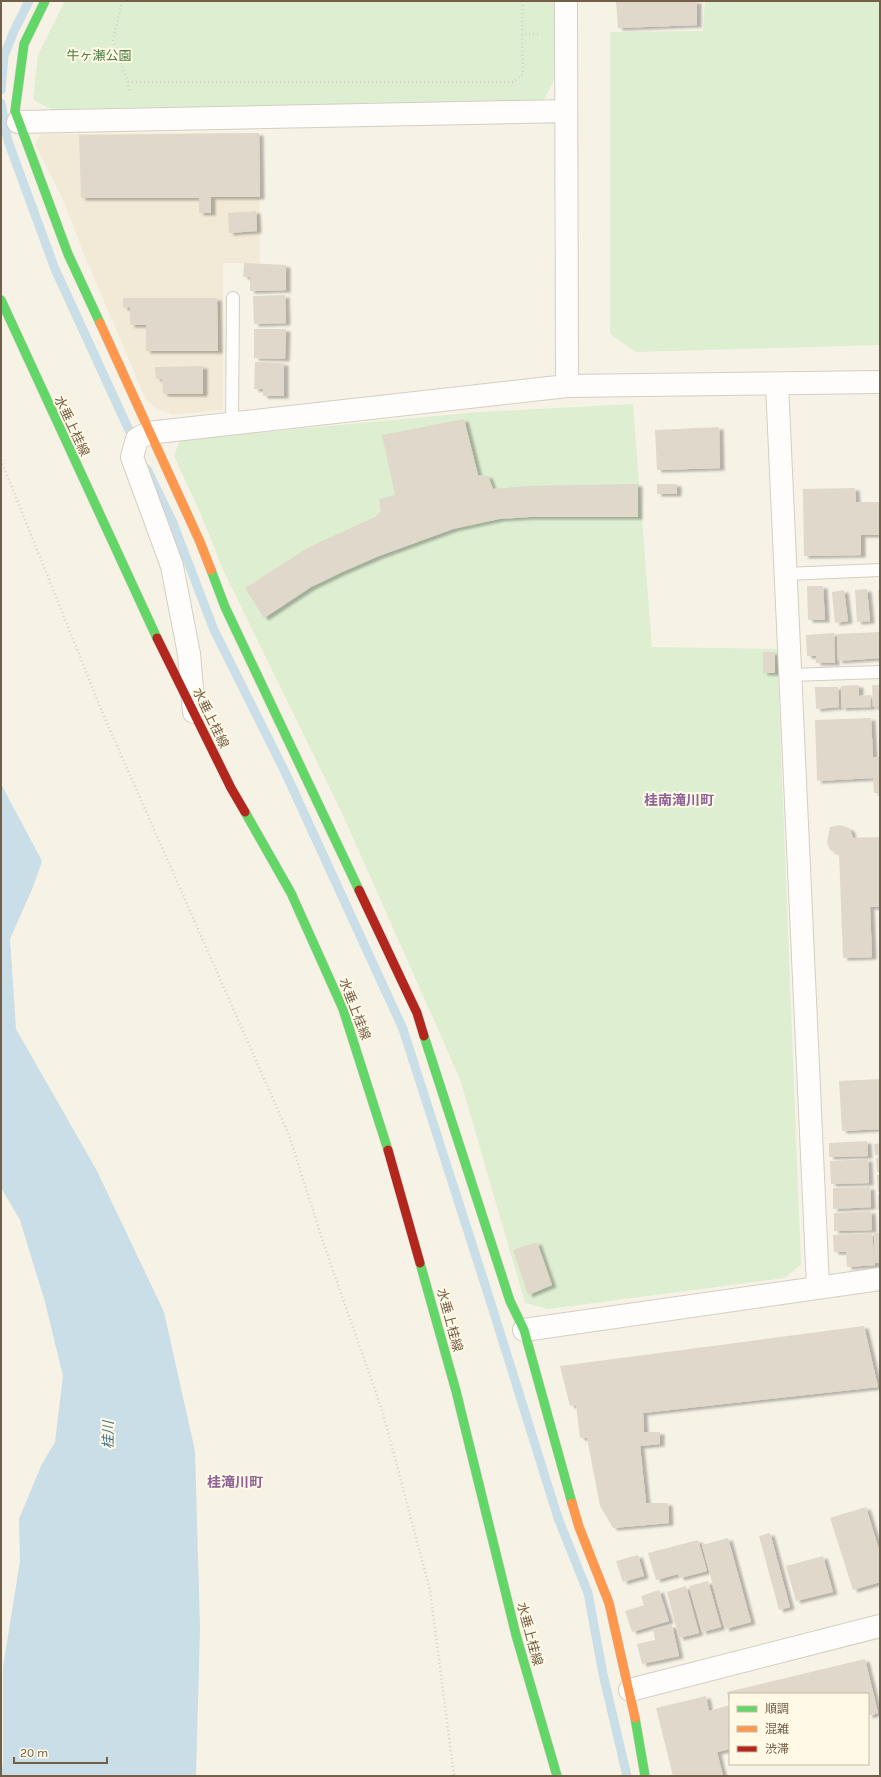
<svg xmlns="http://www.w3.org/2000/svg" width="881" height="1777" viewBox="0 0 881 1777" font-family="Karla,'Noto Sans JP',sans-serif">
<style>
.residential{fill:#f2ead6}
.green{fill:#deeed1}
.water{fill:#c9dee6}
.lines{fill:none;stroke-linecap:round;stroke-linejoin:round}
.stream{stroke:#c9dee6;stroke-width:9}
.building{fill:#e0d8cb;filter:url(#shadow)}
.lane-casing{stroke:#d5cec2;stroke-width:14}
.street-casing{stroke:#d5cec2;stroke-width:24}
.fast-casing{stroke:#d4cdc0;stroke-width:10}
.slow-casing{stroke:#d4cdc0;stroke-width:10}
.jam-casing{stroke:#d4cdc0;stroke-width:10}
.path{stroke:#d7d0c9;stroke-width:2.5;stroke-dasharray:1 3;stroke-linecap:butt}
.lane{stroke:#fefdfb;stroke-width:12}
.street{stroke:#fefdfb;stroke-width:22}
.fast{stroke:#63d668;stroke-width:9}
.slow{stroke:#ff974d;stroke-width:9}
.jam{stroke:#b3261e;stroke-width:9}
.labels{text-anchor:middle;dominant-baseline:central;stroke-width:4;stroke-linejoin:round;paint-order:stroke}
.park-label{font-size:13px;fill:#497f41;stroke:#fff9e6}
.street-label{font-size:13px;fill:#735e47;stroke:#fff9e6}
.neighbourhood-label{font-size:14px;font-weight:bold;fill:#8e6297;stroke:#fff9e6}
.water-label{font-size:14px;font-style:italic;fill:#43768f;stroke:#fff9e6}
</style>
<defs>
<filter id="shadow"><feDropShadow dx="4.5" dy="2.5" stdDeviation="1" flood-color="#0004"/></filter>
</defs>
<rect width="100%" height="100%" fill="#f7f2e6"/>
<!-- residential -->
<path class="residential" d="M259,133L260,263H223V410L172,415L154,407L146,400L88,264L62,198L35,144L41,134Z"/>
<!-- green -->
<path class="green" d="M65,1H554V81L543,101L53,110L33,100L38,55Z
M705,1H880V345L636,352L610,334V32L703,31Z
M633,404L652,647L777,649L801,1264L785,1278L548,1309L525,1303L460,1079L341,811L224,572L200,512L174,456L180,440L478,412Z"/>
<!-- water -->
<path class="water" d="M1,784L42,861L33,887L10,939L16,1029L97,1171L164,1312L195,1451L200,1628L196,1776H1L3,1762V1667L20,1561L19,1519L41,1466L55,1442L63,1376L45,1302L20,1220L1,1188Z"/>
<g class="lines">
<!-- stream -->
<path class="stream" d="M1,90L4,56L14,31L29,1
M1,103L8,141L55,269L134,441
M147,469L173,523L214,630L286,774L403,1029L489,1297L558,1518L588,1593L603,1674L627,1776"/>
</g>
<!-- building -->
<path class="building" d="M616,1H697V25L618,28Z
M259,133L260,197H211V213H199V198H81L79,135Z
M256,211L257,231L229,233L228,213Z
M244,263L286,265V290L250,291V277H243Z
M285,295L286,323L254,324L253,296Z
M123,298H217L218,351H146V325H130V307L123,308Z
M254,329H286L285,359L254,358Z
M255,362L284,363V396H263V389H254Z
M203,366V394H163L162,379H156L155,367Z
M464,419L478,475L488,476L493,489L526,486L638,484V517H529L499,519L453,529L379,556L342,572L311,587L264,618L245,588L309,547L375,517L381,511L379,499L395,495L382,435Z
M719,427L720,468L657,470L655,430Z
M657,484H677V494H657Z
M855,488L856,502H880V535H861V555L804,556L803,489Z
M807,586H823L825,620H808Z
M867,589L870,621L857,622L855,590Z
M844,590L848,621L835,623L832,592Z
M878,590H880V605H879Z
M880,632V658L838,661L837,634Z
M834,633L835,663H816V656H807L806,635Z
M763,652H775V673H763Z
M859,685V696L871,695V707L841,708V686Z
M872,685H880V707H873Z
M815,687H838L839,707L816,709Z
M871,718L873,757H880V793H874L873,778L817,781L815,720Z
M840,825L850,829L853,838L880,837V907H870L872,957L843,958L839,853L830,850L827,843L830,827Z
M880,1079V1129L842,1131L839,1081Z
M867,1141L868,1156L829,1157V1143Z
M880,1143V1155H875L874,1144Z
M880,1157V1172H877L876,1158Z
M868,1159L869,1183L831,1184L830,1161Z
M877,1175H880V1192H878Z
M870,1187L871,1207L833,1209V1188Z
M878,1195H880V1210H878Z
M871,1211L872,1230L834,1231V1213Z
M872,1233L875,1265L847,1267L846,1252H834L833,1235Z
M874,1233H880V1263H875Z
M537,1242L552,1285L528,1295L513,1250Z
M864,1326L878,1387L643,1413L644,1432H660V1444L640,1446L646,1503H668L669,1523L613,1528L600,1506L587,1438H580L576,1405L570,1406L560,1366Z
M866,1507L880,1553V1582L853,1590L830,1518Z
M770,1533L790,1607L779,1610L759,1536Z
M728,1538L751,1622L725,1629L702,1545Z
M698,1540L707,1571L680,1578L678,1574L656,1580L648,1553Z
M638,1555L644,1576L623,1582L616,1561Z
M823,1556L833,1592L796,1601L786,1566Z
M708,1581L721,1627L702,1632L689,1586Z
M686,1586L699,1633L679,1638L667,1592Z
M659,1590L669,1621L632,1632L625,1611L644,1605L641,1596Z
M672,1625L679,1656L642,1664L637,1644L655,1640L653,1629Z
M865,1659L878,1713L868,1716V1694H730L729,1702L727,1692Z
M706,1696L709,1711L730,1705V1749L717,1752L723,1776H673L656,1708Z"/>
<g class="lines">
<!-- lane casing -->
<g class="lane-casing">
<path id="lane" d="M232,423L233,298
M785,574L880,570
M790,675L880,672"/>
</g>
<!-- street casing -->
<g class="street-casing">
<path id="street" d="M566,1L567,386
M18,122L566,111
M777,384L818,1287
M194,712L189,654L172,566L132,457L137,439L148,433L567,386L880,382
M524,1330L880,1279
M630,1690L880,1626"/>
</g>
<!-- fast casing -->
<g class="fast-casing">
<path id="fast" d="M45,1L24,44L15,111L68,254L100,323
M1,300L157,638
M211,570L225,607L359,890
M245,812L291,893L343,1009L388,1150
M424,1036L510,1301L524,1330L572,1503
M420,1263L456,1391L516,1635L557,1776
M635,1718L645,1776"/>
</g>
<!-- slow casing -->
<g class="slow-casing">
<path id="slow" d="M100,323L200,542L211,570
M572,1503L579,1527L609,1603L635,1718"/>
</g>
<!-- jam casing -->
<g class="jam-casing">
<path id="jam" d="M157,638L231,788L245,812
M359,890L417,1013L424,1036
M388,1150L420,1263"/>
</g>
<!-- path -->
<path class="path" d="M122,1L113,41L128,82L130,92
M523,1L522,34H539
M128,82H513L523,74L522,34
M1,460L103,714L289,1135L323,1242L383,1413L430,1590L454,1776"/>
<!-- lane -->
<use href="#lane" class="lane"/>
<!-- street -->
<use href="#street" class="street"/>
<!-- fast -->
<use href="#fast" class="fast"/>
<!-- slow -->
<use href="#slow" class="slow"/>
<!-- jam -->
<use href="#jam" class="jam"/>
</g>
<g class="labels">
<!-- park labels -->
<g class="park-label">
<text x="99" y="55">牛ヶ瀬公園</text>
</g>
<!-- street labels -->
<g class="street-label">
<text transform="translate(72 426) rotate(65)">水垂上桂線</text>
<text transform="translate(211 718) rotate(64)">水垂上桂線</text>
<text transform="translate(355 1009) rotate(69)">水垂上桂線</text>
<text transform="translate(450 1320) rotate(75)">水垂上桂線</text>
<text transform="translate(530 1634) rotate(75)">水垂上桂線</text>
</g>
<!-- neighbourhood labels -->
<g class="neighbourhood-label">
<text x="679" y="800">桂南滝川町</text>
<text x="235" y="1482">桂滝川町</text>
</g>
<!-- water labels -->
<g class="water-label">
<text transform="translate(108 1435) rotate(-90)">桂川</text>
</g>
</g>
<!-- border -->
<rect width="881" height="1777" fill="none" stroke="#735e47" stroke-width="4"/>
<!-- legend -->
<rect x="729" y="1693" width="140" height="72" fill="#fff9e6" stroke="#c7bba6"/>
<rect x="737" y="1706" width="20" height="6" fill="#63d668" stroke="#c7bba6"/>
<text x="765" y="1713" font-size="12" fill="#735e47">順調</text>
<rect x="737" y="1726" width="20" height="6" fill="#ff974d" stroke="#c7bba6"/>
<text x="765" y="1733" font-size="12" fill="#735e47">混雑</text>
<rect x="737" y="1746" width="20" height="6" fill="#b3261e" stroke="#c7bba6"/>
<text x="765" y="1753" font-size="12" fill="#735e47">渋滞</text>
<!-- scale -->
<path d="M14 1757v6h93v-6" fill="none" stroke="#735e47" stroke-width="2"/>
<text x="20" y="1757" font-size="12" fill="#735e47" stroke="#fff9e6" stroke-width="3" paint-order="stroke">20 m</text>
</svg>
